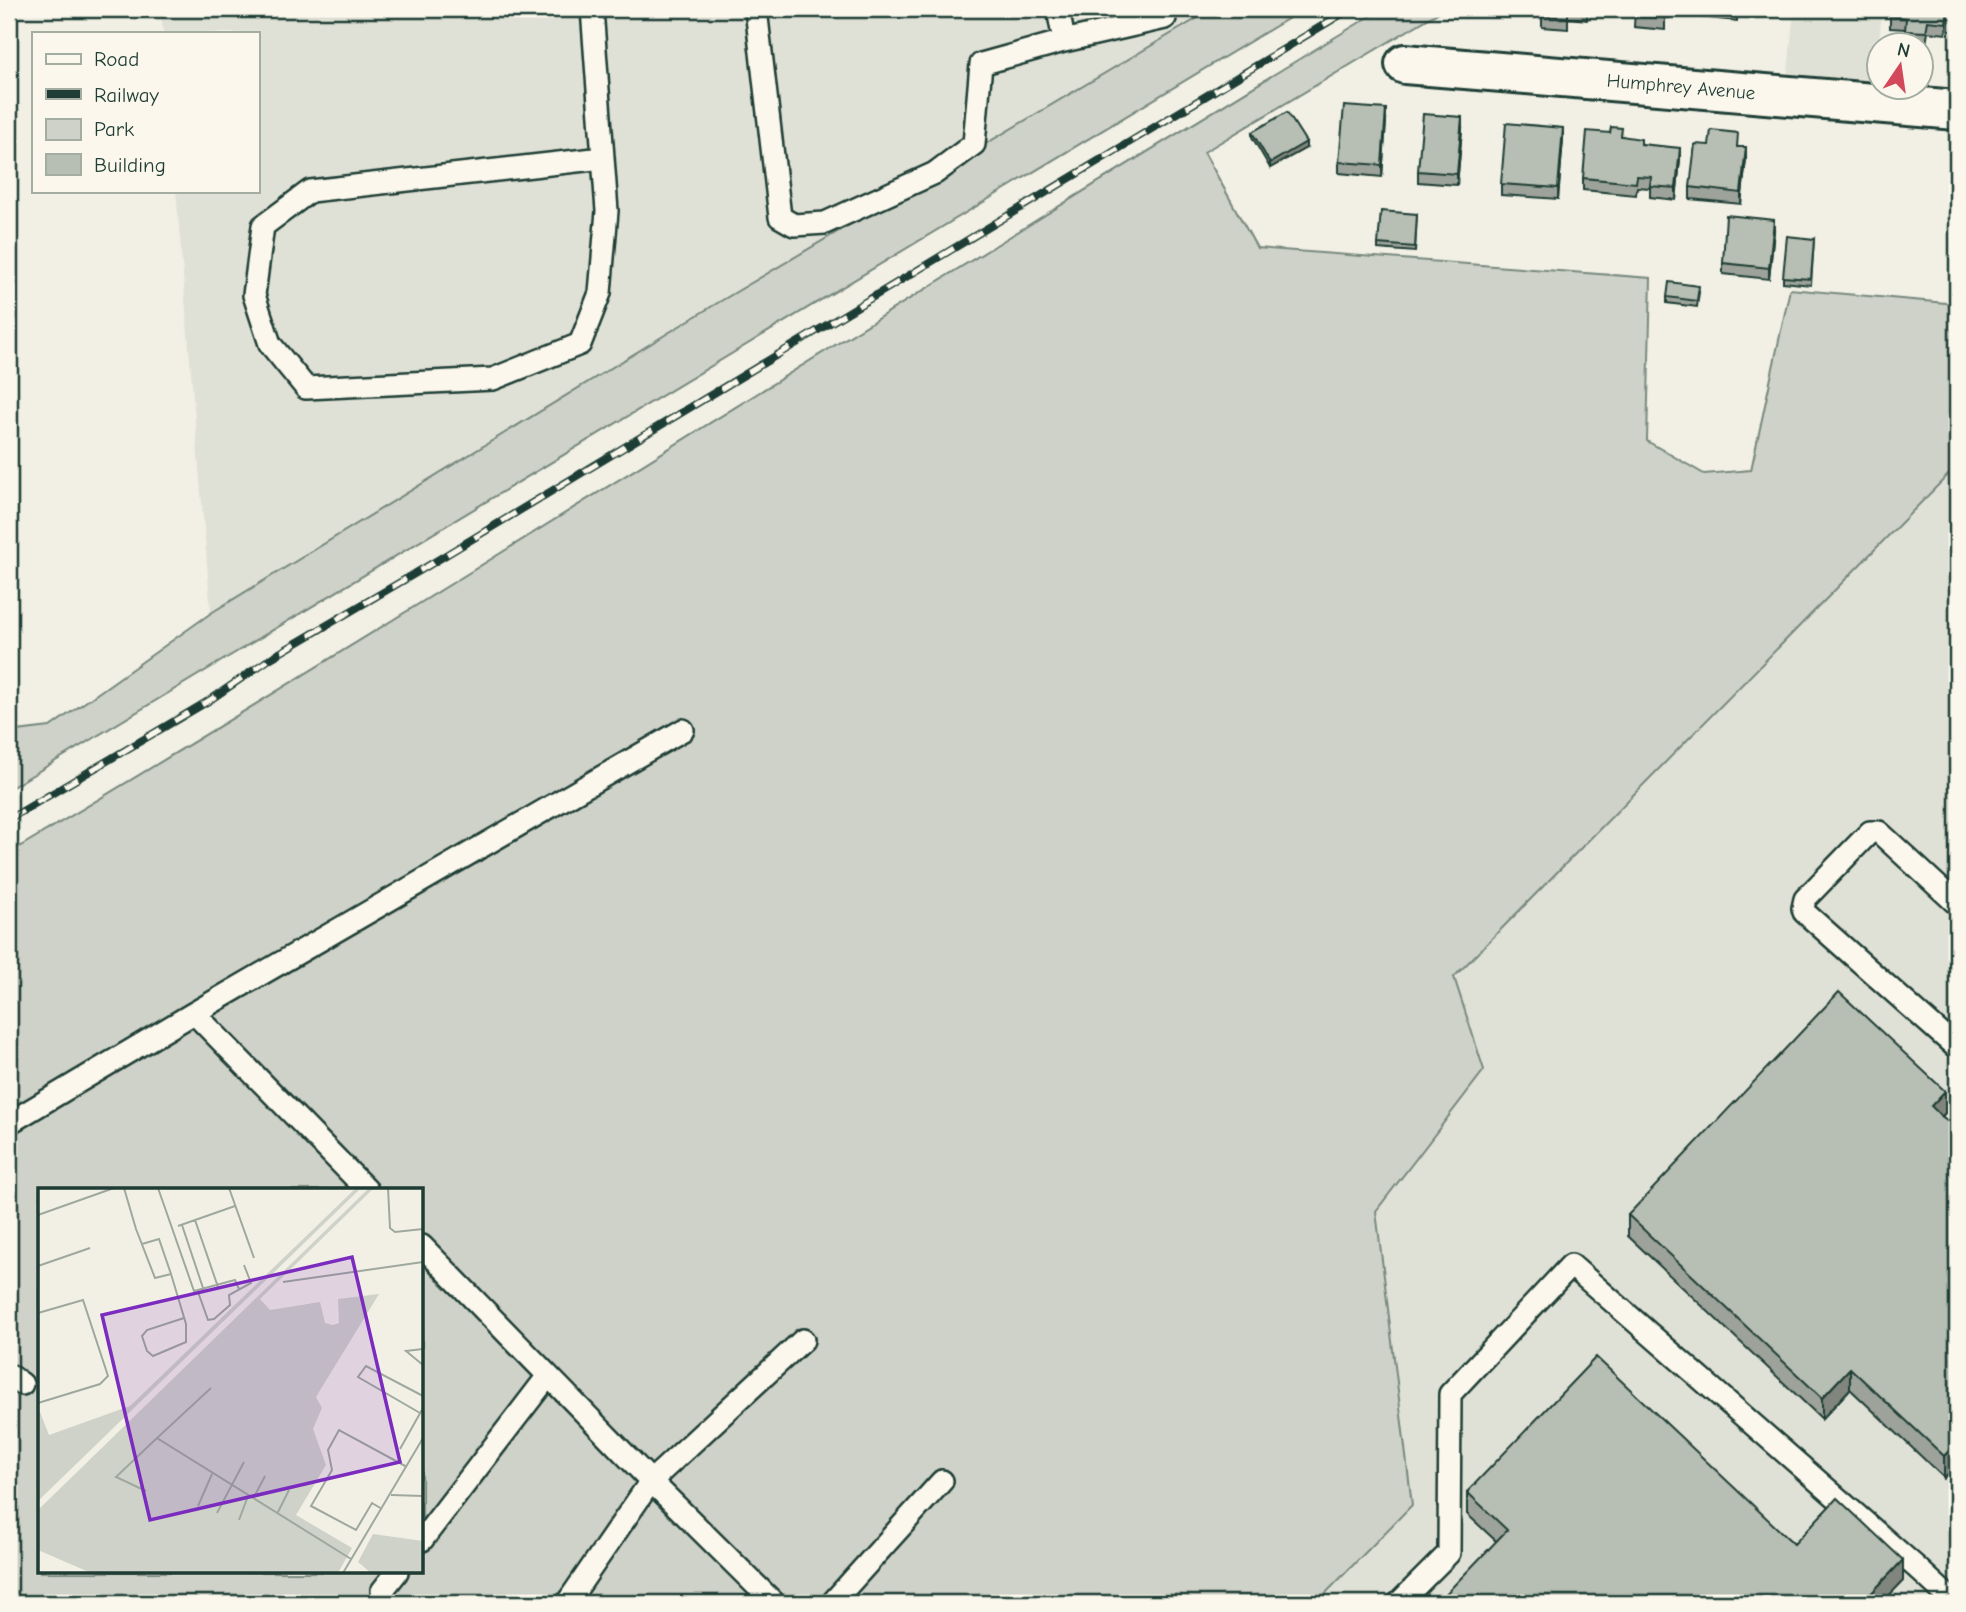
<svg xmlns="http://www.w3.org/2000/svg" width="1966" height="1612" viewBox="0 0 1966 1612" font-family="'Comic Neue',sans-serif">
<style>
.built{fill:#e0e1d6}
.green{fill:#cfd2c8;stroke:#77887e;stroke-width:2;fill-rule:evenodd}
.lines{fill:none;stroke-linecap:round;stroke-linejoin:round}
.lane-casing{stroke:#1f3d34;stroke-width:26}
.street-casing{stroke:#1f3d34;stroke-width:44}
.lane{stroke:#fbf7ec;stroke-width:21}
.street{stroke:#fbf7ec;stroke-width:38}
.rail-casing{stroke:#1f3d34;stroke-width:8}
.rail{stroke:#fbf7ec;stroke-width:5;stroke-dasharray:16;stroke-linecap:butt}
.wall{fill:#9da39a;stroke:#1f3d34;stroke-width:2}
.shaded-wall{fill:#80857d;stroke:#1f3d34;stroke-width:2}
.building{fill:#b7beb3;stroke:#1f3d34;stroke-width:2}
.labels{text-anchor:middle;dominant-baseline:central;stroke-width:5;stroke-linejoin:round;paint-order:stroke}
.street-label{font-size:19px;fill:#1f3d34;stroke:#fbf7ec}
.inset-road{fill:none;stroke:#9ea89e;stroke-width:2}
.view{fill:#7b2cbf;fill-opacity:0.15;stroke:#7b2cbf;stroke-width:3.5}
.inset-edge{fill:none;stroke:#1f3d34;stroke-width:3.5}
</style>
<rect width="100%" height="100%" fill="#f2f0e5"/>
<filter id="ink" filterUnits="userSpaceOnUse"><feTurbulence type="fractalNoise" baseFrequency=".0143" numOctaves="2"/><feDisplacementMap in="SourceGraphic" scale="14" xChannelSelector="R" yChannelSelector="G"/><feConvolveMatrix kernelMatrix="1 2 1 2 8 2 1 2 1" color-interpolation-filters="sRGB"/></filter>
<g filter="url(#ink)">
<!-- built -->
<path class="built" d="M161,9H1213L704,312L211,613L176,191H257V33H163Z
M1794,9H1882L1875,90L1787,82Z
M1957,466V1603H1316L1412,1505L1376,1211L1484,1070L1454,977Z"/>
<!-- green -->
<path class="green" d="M1213,9H1304L9,789V732L50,727L211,613L704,311Z
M1382,9H1444L1204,152L1257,248L1651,278L1647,441L1704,474L1751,470L1790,289L1957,304V466L1454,977L1484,1070L1376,1211L1412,1505L1316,1603H9V853C471,578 921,286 1382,9ZM40,1190H422V1572H40Z"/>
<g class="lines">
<!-- lane casing -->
<g class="lane-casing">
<path id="lane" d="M592,9L607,211L600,293L580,344L493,379L306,388L270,344L254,295L263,226L310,191L603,158
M756,9L780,217L794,225L825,223L935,173L974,144L981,64L1064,41L1165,18L1163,9
M1058,9L1064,41
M1957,904L1879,832H1870L1805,899L1803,908L1804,912L1957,1048
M9,1123L194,1013
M367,1190L194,1013L683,730
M422,1246L651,1481L774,1603
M9,1375L22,1384
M422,1540L548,1376
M382,1591L397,1572
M567,1603L651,1481L803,1340
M832,1603L942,1481
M1399,1603L1449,1553L1450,1394L1571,1265L1916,1567L1955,1603"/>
</g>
<!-- street casing -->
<g class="street-casing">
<path id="street" d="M1405,64L1957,110"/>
</g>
<!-- lane -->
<use href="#lane" class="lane"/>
<!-- street -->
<use href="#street" class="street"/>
<!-- rail casing -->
<g class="rail-casing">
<path id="rail" d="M9,819L210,700L271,658L421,570L1350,9"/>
</g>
<!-- rail -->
<use href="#rail" class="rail"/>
</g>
<!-- wall -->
<path class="wall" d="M1519,9H1588L1587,20L1568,18V29L1542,27V15L1519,13Z
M1635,9H1670L1669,18H1665V30L1634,27Z
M1688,9H1738L1737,21L1688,16Z
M1890,9H1949L1946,34L1928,32L1926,44L1905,42V29L1890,28Z
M1386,121L1382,177L1339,173V162Z
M1462,129L1457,185L1418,182V171Z
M1252,132L1306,148L1270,168L1252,137Z
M1622,136L1680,159L1676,200L1650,197V188L1637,187L1636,195L1583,190V178Z
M1563,139L1558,199L1501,195V184Z
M1738,147L1746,159L1741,204L1690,199V187Z
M1417,214L1415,252L1378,249V244Z
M1774,231L1769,279L1723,274V263Z
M1814,239L1811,285L1783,282V277Z
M1699,292L1697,307L1667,303V297Z
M1945,1113L1942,1116L1957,1131L1944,1478L1850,1389L1822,1419L1628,1236V1215Z
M1467,1492L1794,1544L1903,1581L1496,1541L1467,1514Z"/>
<!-- shaded-wall -->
<path class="shaded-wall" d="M1386,109V121L1382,177V165Z
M1462,117V129L1457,185V174Z
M1563,128V139L1558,199V188Z
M1306,142V148L1270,168V163Z
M1746,147V159L1741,204V193Z
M1680,148V159L1676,200V188Z
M1774,220V231L1769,279V268Z
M1945,1091V1113L1931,1127V1106Z
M1850,1368V1389L1822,1419V1398Z
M1957,1442V1464L1944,1478V1456Z
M1903,1560V1581L1882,1603H1862Z"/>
<!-- building -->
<path class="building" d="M1543,9H1568V17L1542,16Z
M1635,9H1665V18L1634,16Z
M1890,9H1948L1946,23L1928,21L1926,32L1905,31L1906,18L1890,16Z
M1344,106L1386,109L1382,165L1339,162Z
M1287,112L1306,142L1270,163L1252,132Z
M1423,114L1462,117L1457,174L1418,171Z
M1506,123L1563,128L1558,188L1501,184Z
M1611,127L1622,128L1621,136L1641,139V144L1680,148L1676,188L1650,186L1651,177L1637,176L1636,183L1583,178L1587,131L1610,133Z
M1711,130L1738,133L1737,147H1746L1741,193L1690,187L1695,144L1709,145Z
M1381,211L1417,214L1415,247L1378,244Z
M1726,215L1774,220L1769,268L1723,263Z
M1787,236L1814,239L1811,279L1783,277Z
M1669,282L1699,286L1697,301L1667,297Z
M1839,992L1945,1091L1931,1106L1957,1131V1442L1944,1456L1850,1368L1822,1398L1628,1215Z
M1596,1357L1794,1544L1837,1498L1903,1560L1862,1603H1437L1507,1530L1467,1492Z"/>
</g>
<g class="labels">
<!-- street labels -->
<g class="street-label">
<text transform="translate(1681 87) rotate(5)">Humphrey Avenue</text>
</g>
</g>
<!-- overview -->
<g transform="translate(38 1188)">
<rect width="385" height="385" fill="#f2f0e5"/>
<path d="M318,0H323L0,313V219L11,247L92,218ZM336,0L222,111L232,122L282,114L287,135L295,137L301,135L300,111L341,106L278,209L284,220L275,241L288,277L258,327L314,360L300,385H53L0,362V322L330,1ZM335,346L385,353V385H333L320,374Z" fill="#cfd2c8"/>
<path class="inset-road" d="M86,0L98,41L117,90L133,86L121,51L104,56M120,0L156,103L197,92L201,101M191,0L216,70M350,0L352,40L357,44L385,41M0,27L76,0M157,32L180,99M144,37L166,103M140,38L197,18M0,78L52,60M133,86L148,136V154L115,168L109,163L104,148L109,142L146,130M245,94L385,74M160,104L170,132L176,131L192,117L191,107L213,95L206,77M0,125L45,112L70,188L62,196L0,215M385,161L368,163L385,177M173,200L119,250L313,371M382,225L320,189L328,178L385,208M362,261L385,220M108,303L78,289L119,250M353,307L385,308M215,311L227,288M160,318L174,286M344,321L334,315L318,342L273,318L294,282L290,262L301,242L369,279M179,325L206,274M239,326L251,302M201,332L210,308M305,385L385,250"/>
<path class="view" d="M314,69L362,274L112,332L64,127Z"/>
<rect width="385" height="385" class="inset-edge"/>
</g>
<!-- margin -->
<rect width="1966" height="1612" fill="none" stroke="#fbf7ec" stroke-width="35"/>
<rect x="18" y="18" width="1931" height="1577" fill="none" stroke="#1f3d34" stroke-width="2.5" filter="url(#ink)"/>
<!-- legend -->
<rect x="32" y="32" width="228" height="161" fill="#fbf7ec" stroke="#a3ada2" stroke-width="2"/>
<rect x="46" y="54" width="35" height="10" fill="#fbf7ec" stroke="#a3ada2" stroke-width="2"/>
<text x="94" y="66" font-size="21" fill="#1f3d34">Road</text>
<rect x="46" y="89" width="35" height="10" fill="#1f3d34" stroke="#a3ada2" stroke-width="2"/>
<text x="94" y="102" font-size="21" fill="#1f3d34">Railway</text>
<rect x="46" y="119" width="35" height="21" fill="#cfd2c8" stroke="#a3ada2" stroke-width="2"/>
<text x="94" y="136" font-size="21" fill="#1f3d34">Park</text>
<rect x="46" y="154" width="35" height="21" fill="#b7beb3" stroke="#a3ada2" stroke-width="2"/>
<text x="94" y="172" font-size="21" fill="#1f3d34">Building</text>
<!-- north arrow -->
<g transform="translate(1900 66) rotate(13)"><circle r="33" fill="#fbf7ec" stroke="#a3ada2" stroke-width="2"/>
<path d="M0-5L12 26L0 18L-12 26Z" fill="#d1495b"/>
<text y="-10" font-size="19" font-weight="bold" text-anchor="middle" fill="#1f3d34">N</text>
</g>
</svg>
